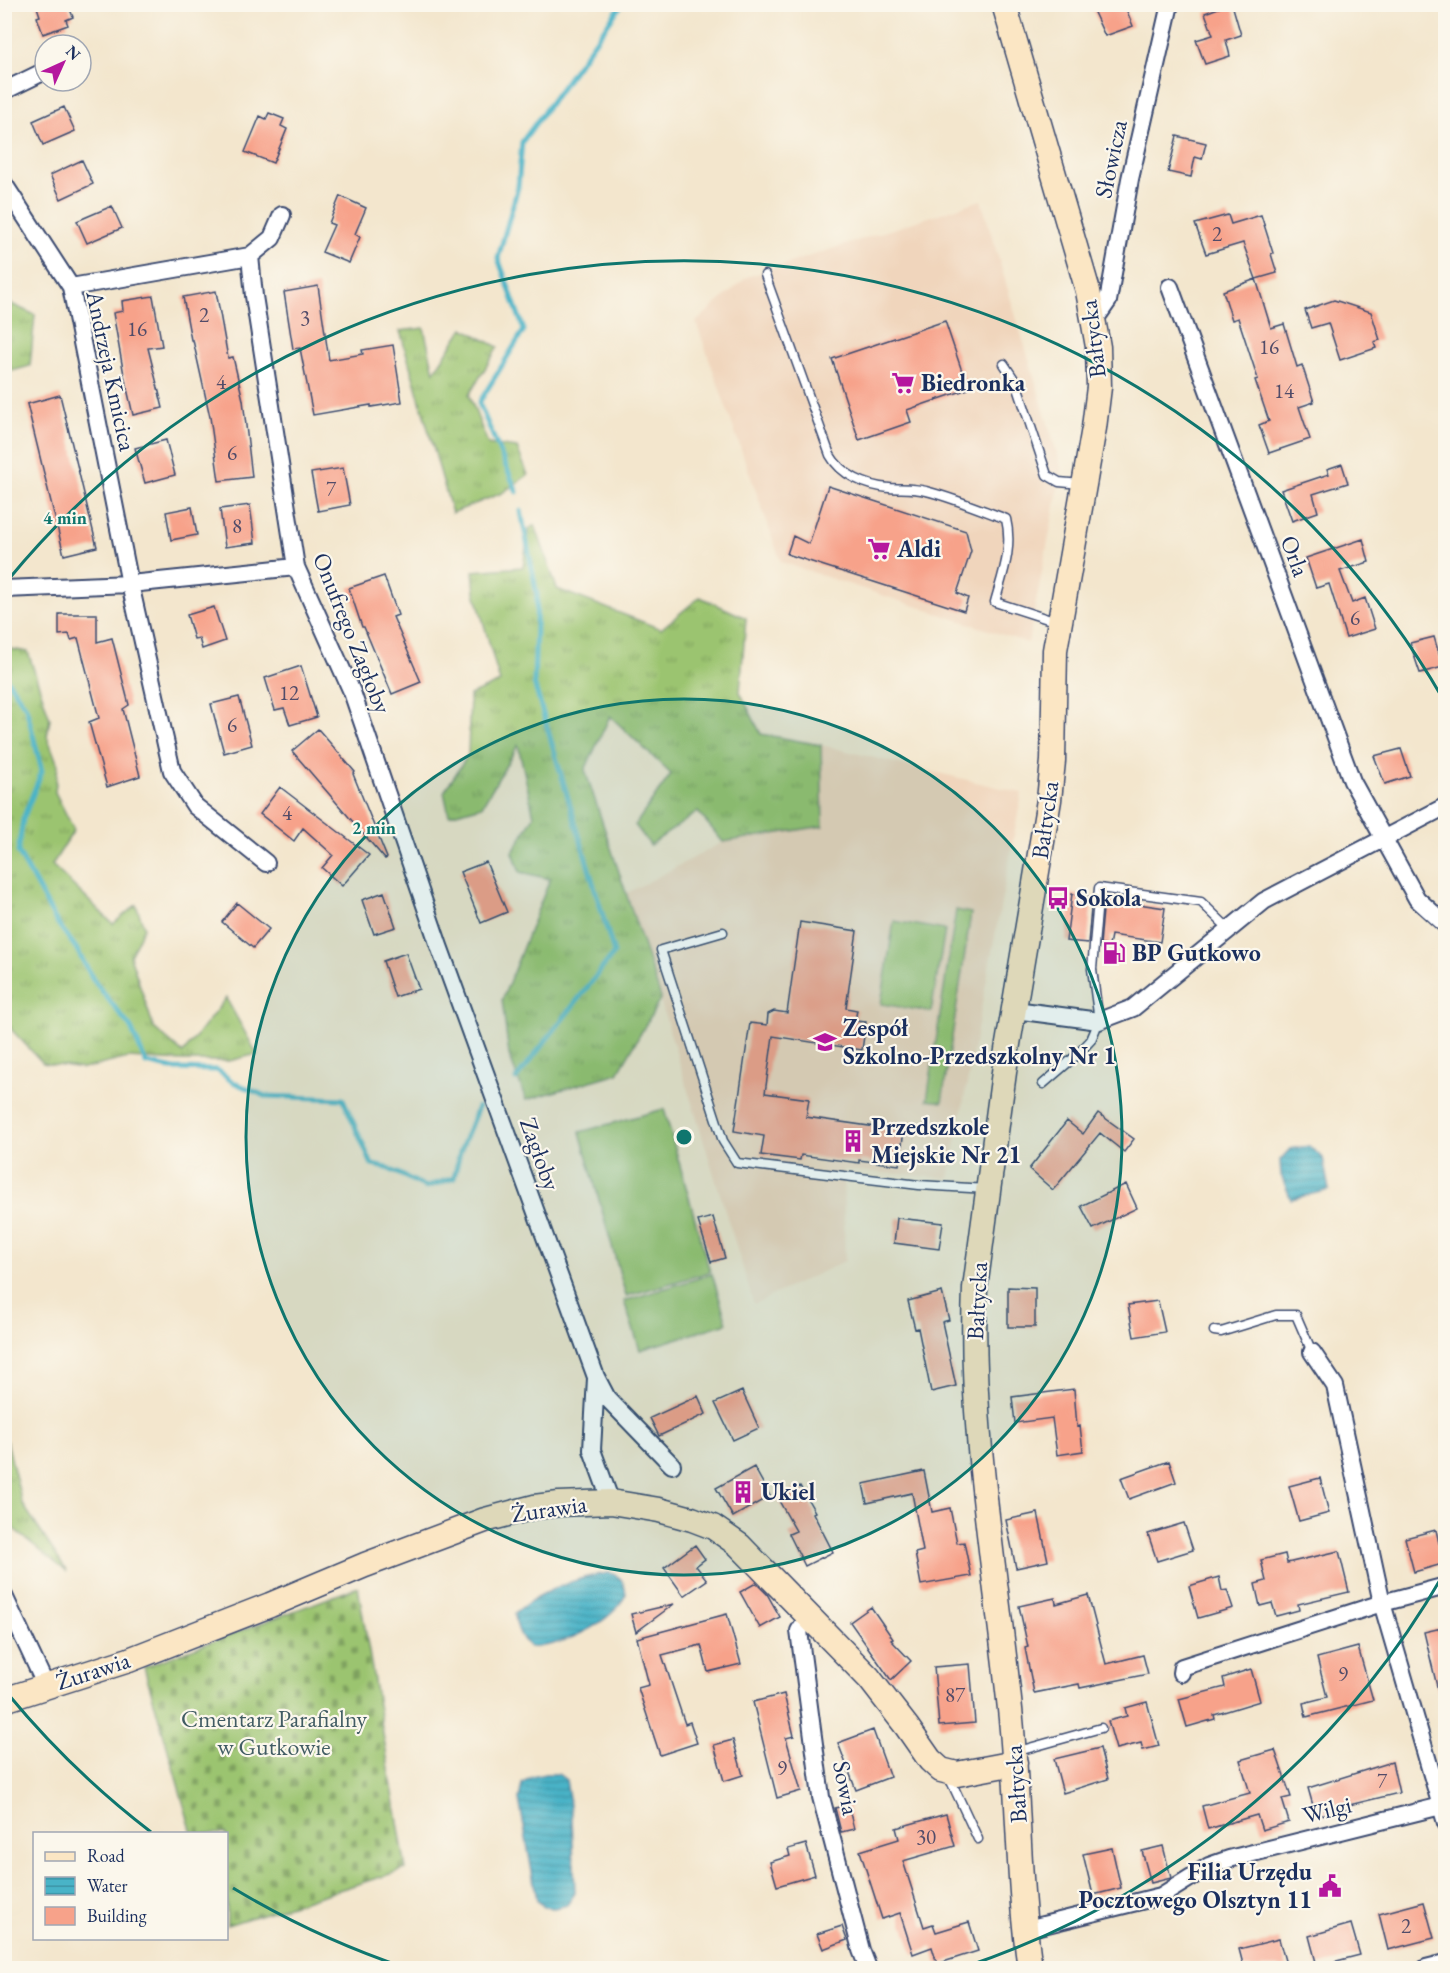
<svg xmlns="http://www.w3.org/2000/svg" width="1450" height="1973" font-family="'EB Garamond',serif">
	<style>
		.built { fill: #f0d5bc }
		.grass { fill: url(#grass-tufts); stroke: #5b7a67; stroke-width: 1.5 }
		.cemetery { fill: url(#cemetery-stones); stroke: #5b7a67; stroke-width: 1.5 }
		.pitch { fill: #9bc470; stroke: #5b7a67; stroke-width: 1.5 }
		.water { fill: url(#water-rules); stroke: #327192; stroke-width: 1.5 }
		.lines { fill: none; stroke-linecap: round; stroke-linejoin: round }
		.stream { stroke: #49b3c7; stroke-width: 5 }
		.building { fill: #f7a28a }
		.lane-casing { stroke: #3b4a6f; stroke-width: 11 }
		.street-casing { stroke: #3b4a6f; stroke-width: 20 }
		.secondary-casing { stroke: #3b4a6f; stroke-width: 27 }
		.lane { stroke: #fff; stroke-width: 8 }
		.street { stroke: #fff; stroke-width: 16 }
		.secondary { stroke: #fbe6c4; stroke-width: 24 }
		.ring { fill: none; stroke: #0f766e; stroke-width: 3 }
		.labels { text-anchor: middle; stroke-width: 4.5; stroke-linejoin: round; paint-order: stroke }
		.number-label { font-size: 21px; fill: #524c69 }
		.street-label { font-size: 24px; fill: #1b2f5e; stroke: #fbf7ec }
		.poi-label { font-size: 24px; font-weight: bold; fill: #1b2f5e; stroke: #fbf7ec; text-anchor: start }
		.park-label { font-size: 24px; fill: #415c63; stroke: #fbf7ec }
		.centre { fill: #0f766e; stroke: #fbf7ec; stroke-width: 3 }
		.ring-label { font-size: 18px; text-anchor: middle; font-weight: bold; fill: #0f766e; stroke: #fbf7ec; stroke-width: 4.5; stroke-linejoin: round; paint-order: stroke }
	</style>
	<defs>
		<pattern id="grass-tufts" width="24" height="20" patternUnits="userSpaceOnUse" patternTransform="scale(1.5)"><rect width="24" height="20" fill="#9bc470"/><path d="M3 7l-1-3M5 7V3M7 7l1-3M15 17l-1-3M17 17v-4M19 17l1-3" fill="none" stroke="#7ea05f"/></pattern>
		<pattern id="cemetery-stones" width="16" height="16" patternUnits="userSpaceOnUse" patternTransform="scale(1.5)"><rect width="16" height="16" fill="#9bc470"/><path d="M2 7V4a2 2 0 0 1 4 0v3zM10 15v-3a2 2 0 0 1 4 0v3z" fill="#7ea05f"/></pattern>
		<pattern id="water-rules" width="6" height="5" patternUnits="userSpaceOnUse" patternTransform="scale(1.5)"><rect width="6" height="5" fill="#49b3c7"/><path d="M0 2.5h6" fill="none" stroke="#3c92a5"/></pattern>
	</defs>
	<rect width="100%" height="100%" fill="#fbf7ec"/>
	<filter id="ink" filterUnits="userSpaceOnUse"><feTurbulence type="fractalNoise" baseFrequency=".0167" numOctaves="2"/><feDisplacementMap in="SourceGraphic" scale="12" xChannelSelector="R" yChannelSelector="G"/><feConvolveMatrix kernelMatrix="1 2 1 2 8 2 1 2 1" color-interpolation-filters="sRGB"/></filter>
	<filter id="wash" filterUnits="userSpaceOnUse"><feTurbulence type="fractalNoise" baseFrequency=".008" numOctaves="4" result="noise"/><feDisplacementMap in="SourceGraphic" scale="24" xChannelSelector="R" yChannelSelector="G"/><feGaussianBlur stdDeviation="1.35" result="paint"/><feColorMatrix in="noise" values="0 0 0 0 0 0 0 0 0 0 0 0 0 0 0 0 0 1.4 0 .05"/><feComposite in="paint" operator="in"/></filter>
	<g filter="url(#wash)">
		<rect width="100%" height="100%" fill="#f3e6cd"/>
		<path class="built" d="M981 200 1062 470 1028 643 781 562 696 322 747 277Z
			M821 745 1022 793 949 1178 843 1170 845 1261 754 1304 627 893 723 842 823 826Z"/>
		<path class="grass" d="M5 301 35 315 30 366 5 373Z
			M424 328 434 372 463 328 498 347 469 395 488 444 517 448 528 475 502 493 452 513 400 331Z
			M535 525 557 589 661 629 700 597 746 618 740 692 761 734 821 745 823 826 723 842 698 812 650 845 635 825 671 774 610 716 585 770 661 998 618 1073 526 1100 509 1055 502 1000 550 879 520 872 513 852 534 816 518 745 482 806 449 815 444 792 468 755 470 695 500 682 475 592 473 571 523 567 529 529Z
			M4 648 28 652 50 719 47 736 58 765 55 792 74 830 52 865 113 924 136 905 144 927 130 956 154 1028 183 1053 226 998 257 1054 229 1061H183L128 1058 83 1069 43 1063 5 1023Z
			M5 1442H7L22 1503 67 1572 5 1522Z"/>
		<path class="cemetery" d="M358 1587 406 1869 227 1925 226 1834 192 1833 144 1667Z"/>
		<path class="pitch" d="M956 910 971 913 942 1102 927 1100Z
			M894 921 945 930 931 1012 881 1004Z
			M664 1109 710 1272 626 1296 580 1132Z
			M712 1274 727 1323 640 1350 624 1301Z"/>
		<path class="water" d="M1309 1146 1323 1158 1329 1190 1291 1199 1281 1175 1280 1160 1290 1149Z
			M609 1573C621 1576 624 1581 626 1594 613 1623 561 1647 530 1647 520 1638 516 1628 515 1614 535 1593 580 1576 609 1573Z
			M545 1774H558L566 1780 572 1818 575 1893 567 1905 555 1908 544 1907 537 1900 519 1799 522 1784 532 1777Z"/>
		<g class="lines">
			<path class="stream" d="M517 492 479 403 524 330 498 258 518 187 522 142 622 4
				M4 675 26 707 42 771 23 819 18 852 56 921 76 948 94 981 131 1028 146 1063 174 1069 217 1070 233 1082 265 1096 343 1099 372 1165 387 1168 426 1187 454 1178 460 1152 478 1107
				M516 1079 614 953 534 683 537 595 521 511"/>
		</g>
		<g id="blocks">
			<path class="building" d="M36 4H68L73 17 66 20 68 25 43 34 37 17 40 16Z
				M1090 4H1124L1133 26 1105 36Z
				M1229 4H1232L1241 35 1226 40 1230 56 1205 64 1196 40 1213 35 1205 13Z
				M64 107 75 131 43 145 33 121Z
				M269 113 284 119 281 126 287 129 273 163 245 152 260 116 266 119Z
				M1177 136 1206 143 1202 159 1195 157 1191 177 1168 172Z
				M82 160 93 184 61 199 50 175Z
				M340 196 366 208 355 234 360 237 349 263 322 252 334 225 329 223Z
				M112 206 122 228 87 243 77 221Z
				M1228 215 1231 224 1261 215 1273 253 1271 254 1277 273 1256 279 1271 328 1284 324 1297 367 1302 365 1314 402 1299 407 1310 439 1269 453 1259 425 1269 421 1255 380 1258 379 1238 318 1232 320 1223 291 1256 279 1243 243 1206 254 1195 224Z
				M318 286 329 360 363 354 362 350 393 345 402 402 371 407V405L313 415 300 348 293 349 284 292Z
				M216 291 228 358 233 357 243 400 252 477 219 481 210 417 193 340H191L183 297Z
				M153 296 162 346 148 348 163 408 133 415 124 375 113 313 123 311 122 301Z
				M1334 300 1371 312 1380 340 1374 342 1376 348 1340 360 1328 323 1311 328 1305 310Z
				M945 321 968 389 907 410 911 422 859 440 832 359Z
				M60 395 97 547 64 555 27 404Z
				M166 440 175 475 145 483 135 448Z
				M1342 464 1348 483 1313 494 1318 512 1292 521 1281 490 1329 474 1327 469Z
				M343 468 350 505 318 511 311 473Z
				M828 486 966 531 971 551 957 593 968 598 964 611 787 554 793 536 809 544Z
				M250 505 255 543 225 547 220 509Z
				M192 507 197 535 171 540 166 512Z
				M1363 539 1369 562 1340 571 1352 603 1365 598 1375 629 1346 638 1329 584 1316 588 1306 558Z
				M384 576 398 615 393 617 421 682 392 694 364 627H362L349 588Z
				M214 607 225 641 202 649 199 638 194 639 187 615Z
				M59 614H97V642L112 638 129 705 123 709 140 776 107 787 89 722 99 718 78 638 71 640 69 634 59 635Z
				M1434 637 1443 667 1420 673 1410 643Z
				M301 666 317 717 290 725 284 708 275 710 265 678Z
				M239 697 252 745 224 753 211 704Z
				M318 729 355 772 353 774 387 858 385 859 292 751Z
				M1401 749 1410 776 1385 784 1374 756Z
				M280 787 369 855 342 886 322 868 333 855 303 828 294 841 260 814Z
				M486 862 507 912 481 923 460 872Z
				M384 892 396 927 374 934 362 900Z
				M1072 894 1092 897 1088 943 1066 941Z
				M1104 899 1165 908 1160 942 1111 935 1109 946 1100 945Z
				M237 903 269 929 253 948 222 922Z
				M800 922 857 931 846 1008 857 1010 855 1021 866 1022 862 1050 773 1036 765 1093 809 1099 806 1117 904 1131 899 1165 859 1160V1163L801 1155 800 1160 761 1155 764 1136 734 1131 750 1023 767 1025 768 1014 774 1011 787 1013Z
				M406 953 419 989 395 997 383 961Z
				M1098 1113 1134 1139 1124 1152 1100 1133 1053 1190 1029 1169 1067 1121 1083 1134Z
				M1126 1184 1137 1208 1093 1229 1081 1206Z
				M713 1217 725 1258 711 1262 698 1221Z
				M897 1218 943 1223 939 1249 894 1243Z
				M1008 1287 1035 1288V1327H1008Z
				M942 1292 949 1320 942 1322 956 1386 931 1392 918 1328 915 1329 908 1301Z
				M1158 1301 1165 1332 1134 1337 1128 1305Z
				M1074 1389 1077 1427 1080 1426 1083 1451 1057 1455 1052 1418 1015 1423 1012 1397Z
				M742 1391 759 1428 733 1440 715 1403Z
				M698 1396 706 1414 659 1436 650 1418Z
				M1169 1461 1176 1482 1129 1499 1121 1478Z
				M754 1467 770 1496 733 1517 716 1488Z
				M924 1471 932 1512 950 1508 957 1543 964 1542 971 1576 921 1585 915 1553 923 1551 912 1493 867 1503 863 1484Z
				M1320 1478 1329 1513 1299 1521 1289 1486Z
				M800 1486 815 1512 813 1513 833 1552 805 1566 789 1534 796 1531 778 1499Z
				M1038 1513 1048 1561 1016 1568 1006 1520Z
				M1184 1523 1193 1550 1157 1561 1148 1534Z
				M1436 1530 1439 1543 1446 1541V1563L1414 1572 1405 1538Z
				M695 1545 705 1559 696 1566 707 1580 684 1596 664 1568Z
				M1339 1551 1349 1592 1298 1604 1299 1610 1276 1616 1272 1603 1260 1606 1255 1584 1266 1581 1261 1560 1285 1554 1287 1563Z
				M1219 1577 1222 1591 1227 1590 1233 1608 1198 1618 1189 1586Z
				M756 1583 767 1594 780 1617 760 1628 740 1592Z
				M1088 1595 1106 1664 1143 1655 1148 1674 1080 1688 1079 1684 1034 1693 1025 1648 1028 1647 1019 1606 1055 1598 1056 1604Z
				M674 1604 636 1632 631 1614Z
				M871 1607 893 1639 891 1640 911 1661 891 1680 850 1622Z
				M727 1614 741 1664 708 1672 701 1645 662 1655 685 1724 690 1722 697 1743 660 1755 638 1688 649 1685 637 1638Z
				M1446 1627V1698L1440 1699 1424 1632Z
				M1358 1647 1373 1700 1306 1717 1303 1703 1327 1697 1317 1658Z
				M970 1664 975 1723 939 1726 934 1667Z
				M1251 1669 1260 1701 1214 1715 1215 1719 1187 1727 1179 1699 1225 1687 1223 1678Z
				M784 1694 794 1736 786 1738 801 1791 777 1798 753 1702Z
				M1147 1702 1159 1746 1143 1750 1141 1743 1116 1749 1108 1721 1127 1716 1125 1708Z
				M873 1730 890 1777 856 1790 838 1743Z
				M733 1740 743 1775 724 1781 714 1745Z
				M1100 1748 1108 1779 1063 1793 1054 1759Z
				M1275 1750 1291 1797 1282 1799 1289 1822 1262 1830 1257 1815 1208 1829 1202 1806 1250 1793 1240 1760Z
				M1392 1762 1399 1793 1349 1805 1350 1808 1316 1816 1308 1788Z
				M848 1805 854 1829 841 1832 835 1808Z
				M946 1814 955 1846 903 1861 924 1927 933 1924 936 1932 969 1922 978 1951 937 1964 932 1947 913 1954 900 1913 882 1919 860 1851 899 1839 896 1828Z
				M806 1844 815 1875 777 1886 770 1862 790 1856 788 1849Z
				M1163 1846 1171 1878 1151 1883 1142 1851Z
				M1112 1848 1121 1888 1093 1895 1083 1854Z
				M1424 1902 1434 1938 1388 1950 1379 1914Z
				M1351 1924 1360 1955 1317 1966 1309 1936Z
				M842 1926 847 1940 823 1949 817 1934Z
				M1279 1939 1287 1968H1244L1239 1949Z"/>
		</g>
	</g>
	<g filter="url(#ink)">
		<use href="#blocks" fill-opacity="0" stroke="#3b4a6f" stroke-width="1.5"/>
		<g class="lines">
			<g class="lane-casing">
				<path id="lane" d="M765 275 830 455C841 475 866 486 889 488 902 489 913 488 926 491 953 498 980 509 1006 519 1013 548 1003 573 995 602L1057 622
					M1004 364 1016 382 1047 475 1059 482 1081 484
					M723 932 661 950 723 1141 737 1163 919 1185 987 1189
					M1043 1084 1078 1054 1091 1040 1099 1021 1092 969 1099 888 1201 902 1229 929
					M1214 1331 1221 1332 1276 1315H1296L1312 1352
					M1015 1752 1101 1728
					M949 1777 978 1839"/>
			</g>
			<g class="street-casing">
				<path id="street" d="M4 91 45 71
					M4 184 71 287 130 584 172 771 195 806 266 863
					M250 256 272 238 282 215
					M71 287 250 256 254 296 296 567 352 692 439 946 596 1377 607 1398 672 1465
					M1170 287 1352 781 1417 899 1446 925
					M1094 321 1108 301 1130 179 1170 4
					M4 589 130 584 296 567
					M1015 1010 1099 1021 1133 1008 1264 901 1446 806
					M596 1378 592 1450 611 1502
					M4 1596 46 1686
					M809 1615 799 1631 821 1797 861 1950 868 1968
					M1181 1673 1182 1667 1382 1603 1446 1586
					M1441 1806 1446 1823
					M1027 1929 1161 1896 1209 1866 1229 1859 1441 1806 1382 1603 1335 1386 1312 1352
					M1426 1968 1446 1963"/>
			</g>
			<g class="secondary-casing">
				<path id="secondary" d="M1004 4 1088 291 1098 347 1099 387 1094 428 1055 650 1053 761 1049 800 1007 1050 975 1288C969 1432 997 1576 1011 1719 1019 1801 1018 1887 1030 1968
					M4 1700 129 1660 270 1605 365 1565 485 1520 534 1507 559 1504 611 1502 659 1510 692 1519 713 1527 739 1545 869 1678 907 1727 930 1760 941 1770 957 1774 1015 1763"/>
			</g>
			<use href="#lane" class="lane"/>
			<use href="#street" class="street"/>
			<use href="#secondary" class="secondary"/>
		</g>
	</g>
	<circle cx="684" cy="1137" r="438" fill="#0f766e" fill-opacity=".12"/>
	<g class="ring">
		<circle cx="684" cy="1137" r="438"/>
		<path d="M1443 1575A876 876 0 0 1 962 1968M406 1968A876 876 0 0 1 233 1888M151 1832A876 876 0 0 1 8 1694M8 580A876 876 0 0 1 1443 699"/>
	</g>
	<defs>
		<g id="supermarket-bare" transform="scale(1.8)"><path d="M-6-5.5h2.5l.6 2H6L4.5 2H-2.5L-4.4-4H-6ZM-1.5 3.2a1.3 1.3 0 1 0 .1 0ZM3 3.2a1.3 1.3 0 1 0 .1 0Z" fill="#b5179e" stroke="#fbf7ec" stroke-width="2.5" paint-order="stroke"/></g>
		<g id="bus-bare" transform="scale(1.8)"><path d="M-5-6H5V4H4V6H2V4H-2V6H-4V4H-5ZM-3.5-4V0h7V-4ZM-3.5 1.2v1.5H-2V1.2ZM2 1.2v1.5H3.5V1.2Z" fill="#b5179e" stroke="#fbf7ec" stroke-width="2.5" paint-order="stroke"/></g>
		<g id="fuel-bare" transform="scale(1.8)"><path d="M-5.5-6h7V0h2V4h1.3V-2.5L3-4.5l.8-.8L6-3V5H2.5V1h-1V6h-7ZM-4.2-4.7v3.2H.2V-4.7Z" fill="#b5179e" stroke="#fbf7ec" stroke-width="2.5" paint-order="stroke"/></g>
		<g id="school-bare" transform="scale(1.8)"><path d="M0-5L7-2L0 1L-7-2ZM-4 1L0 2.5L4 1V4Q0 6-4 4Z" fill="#b5179e" stroke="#fbf7ec" stroke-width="2.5" paint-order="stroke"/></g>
		<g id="building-bare" transform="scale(1.8)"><path d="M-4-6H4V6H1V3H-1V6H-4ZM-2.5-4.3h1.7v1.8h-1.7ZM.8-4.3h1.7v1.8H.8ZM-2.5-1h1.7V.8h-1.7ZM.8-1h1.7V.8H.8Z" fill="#b5179e" stroke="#fbf7ec" stroke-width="2.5" paint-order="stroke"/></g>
		<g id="civic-bare" transform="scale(1.8)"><path d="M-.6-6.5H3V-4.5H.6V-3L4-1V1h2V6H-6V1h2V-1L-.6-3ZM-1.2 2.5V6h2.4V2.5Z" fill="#b5179e" stroke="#fbf7ec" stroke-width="2.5" paint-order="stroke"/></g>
	</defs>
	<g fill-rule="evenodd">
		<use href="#supermarket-bare" x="903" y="383"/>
		<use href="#supermarket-bare" x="879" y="549"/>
		<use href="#bus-bare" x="1058" y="898"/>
		<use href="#fuel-bare" x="1114" y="953"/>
		<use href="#school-bare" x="825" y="1042"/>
		<use href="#building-bare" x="853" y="1141"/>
		<use href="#building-bare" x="743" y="1492"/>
		<use href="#civic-bare" x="1330" y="1886"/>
	</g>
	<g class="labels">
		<g class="number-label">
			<text x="1217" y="241">2</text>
			<text x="204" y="322">2</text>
			<text x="305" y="325">3</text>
			<text x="137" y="336">16</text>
			<text x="1269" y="354">16</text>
			<text x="221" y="389">4</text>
			<text x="1284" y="398">14</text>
			<text x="232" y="460">6</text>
			<text x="331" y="496">7</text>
			<text x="237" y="533">8</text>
			<text x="1355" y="625">6</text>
			<text x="289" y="700">12</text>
			<text x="232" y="732">6</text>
			<text x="287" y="820">4</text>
			<text x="1343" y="1681">9</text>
			<text x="955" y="1702">87</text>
			<text x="782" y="1775">9</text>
			<text x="1382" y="1788">7</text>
			<text x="926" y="1844">30</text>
			<text x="1406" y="1933">2</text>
		</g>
		<g class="street-label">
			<text transform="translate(1111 159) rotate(-78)" y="8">Słowicza</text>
			<text transform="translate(1093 339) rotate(-97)" y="8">Bałtycka</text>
			<text transform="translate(111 371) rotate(78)" y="8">Andrzeja Kmicica</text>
			<text transform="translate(1295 556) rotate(70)" y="8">Orla</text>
			<text transform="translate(352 633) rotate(68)" y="8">Onufrego Zagłoby</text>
			<text transform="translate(1045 820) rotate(-82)" y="8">Bałtycka</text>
			<text transform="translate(540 1154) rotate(70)" y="8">Zagłoby</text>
			<text transform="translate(977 1301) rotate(-87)" y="8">Bałtycka</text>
			<text transform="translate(549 1509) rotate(-8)" y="8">Żurawia</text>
			<text transform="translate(93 1671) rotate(-18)" y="8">Żurawia</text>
			<text transform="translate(1016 1784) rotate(-94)" y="8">Bałtycka</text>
			<text transform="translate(846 1788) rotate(79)" y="8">Sowia</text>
			<text transform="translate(1327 1810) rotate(-14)" y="8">Wilgi</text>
		</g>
		<g class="poi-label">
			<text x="921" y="391">Biedronka</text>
			<text x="897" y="557">Aldi</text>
			<text x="1076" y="906">Sokola</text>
			<text x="1132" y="961">BP Gutkowo</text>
			<text x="843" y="1036">Zespół<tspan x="843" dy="28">Szkolno-Przedszkolny Nr 1</tspan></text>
			<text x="871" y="1135">Przedszkole<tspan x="871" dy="28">Miejskie Nr 21</tspan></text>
			<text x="761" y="1500">Ukiel</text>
			<text x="1312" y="1880" text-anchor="end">Filia Urzędu<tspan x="1312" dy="28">Pocztowego Olsztyn 11</tspan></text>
		</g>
		<g class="park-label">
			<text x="274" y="1727">Cmentarz Parafialny<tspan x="274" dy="28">w Gutkowie</tspan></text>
		</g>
	</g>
	<circle cx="684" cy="1137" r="9" class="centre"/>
	<g class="ring-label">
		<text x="65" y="524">4 min</text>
		<text x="374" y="834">2 min</text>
	</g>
	<rect width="1450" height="1973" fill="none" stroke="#fbf7ec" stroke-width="24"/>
	<rect x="33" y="1832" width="195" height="108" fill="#fbf7ec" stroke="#a1a7b3" stroke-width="1.5"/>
	<rect x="45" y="1852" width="30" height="9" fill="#fbe6c4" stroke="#a1a7b3" stroke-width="1.5"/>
	<text x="87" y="1862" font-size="18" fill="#1b2f5e">Road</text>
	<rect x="45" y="1877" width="30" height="18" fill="url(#water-rules)" stroke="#a1a7b3" stroke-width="1.5"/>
	<text x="87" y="1892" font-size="18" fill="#1b2f5e">Water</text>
	<rect x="45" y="1907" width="30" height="18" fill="#f7a28a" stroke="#a1a7b3" stroke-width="1.5"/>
	<text x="87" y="1922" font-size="18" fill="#1b2f5e">Building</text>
	<g transform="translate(63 63) rotate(45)"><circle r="28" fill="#fbf7ec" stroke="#a1a7b3" stroke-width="1.5"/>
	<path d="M0-4.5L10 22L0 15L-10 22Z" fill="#b5179e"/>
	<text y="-9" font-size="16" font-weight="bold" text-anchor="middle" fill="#1b2f5e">N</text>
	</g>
</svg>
